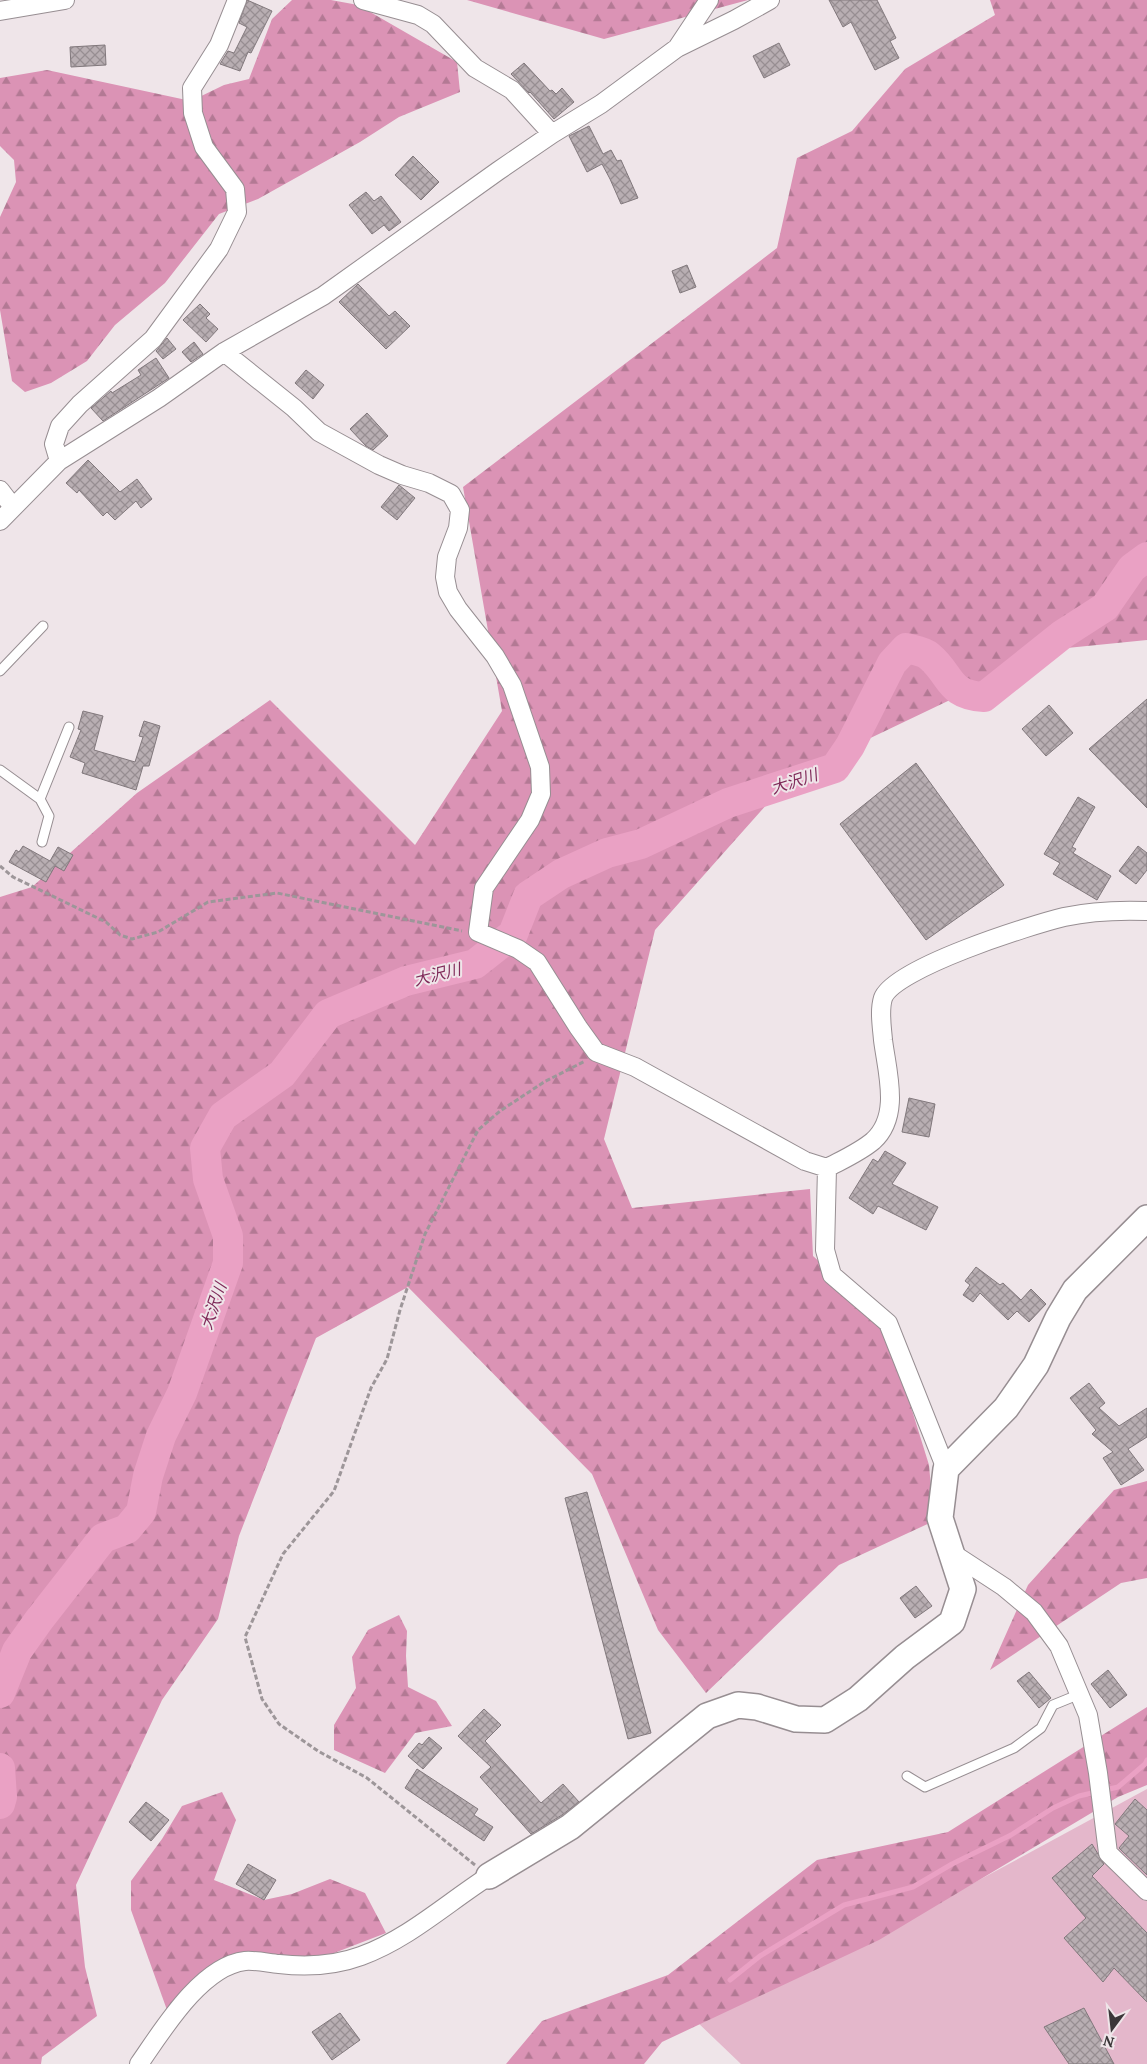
<svg xmlns="http://www.w3.org/2000/svg" width="1147" height="2064" font-family="Lora,'Noto Sans JP',serif">
	<style>
		.grass { fill: #e4b7cb }
		.forest { fill: url(#forest-firs) }
		.lines { fill: none; stroke-linecap: round; stroke-linejoin: round }
		.stream { stroke: #eaa1c4; stroke-width: 5 }
		.river { stroke: #eaa1c4; stroke-width: 30 }
		.building { fill: url(#building-cross-hatch); stroke: #81787c }
		.lane-casing { stroke: #978e92; stroke-width: 11 }
		.street-casing { stroke: #978e92; stroke-width: 20 }
		.secondary-casing { stroke: #978e92; stroke-width: 28 }
		.path { stroke: #9d9699; stroke-width: 3; stroke-dasharray: 5 2.5; stroke-linecap: butt }
		.lane { stroke: #fff; stroke-width: 9 }
		.street { stroke: #fff; stroke-width: 18 }
		.secondary { stroke: #fff; stroke-width: 25 }
		.labels { text-anchor: middle; stroke-width: 4; stroke-linejoin: round; paint-order: stroke }
		.water-label { font-size: 16px; font-style: italic; fill: #802b5a; stroke: #efe5e9 }
	</style>
	<defs>
		<pattern id="forest-firs" width="22" height="20" patternUnits="userSpaceOnUse" patternTransform="scale(1.25)"><rect width="22" height="20" fill="#db93b5"/><path d="M5 1l3.5 6h-7zM16 11l3.5 6h-7z" fill="#b37994"/></pattern>
		<pattern id="building-cross-hatch" width="8" height="8" patternUnits="userSpaceOnUse" patternTransform="scale(1.25)"><rect width="8" height="8" fill="#b8aeb2"/><path d="M0 0l8 8M0 8l8-8" fill="none" stroke="#978e92"/></pattern>
	</defs>
	<rect width="100%" height="100%" fill="#efe5e9"/>
	<path class="grass" d="M1147 1789V2064H741L695 2020 968 1886Z"/>
	<path class="forest" d="M292 0H331L358 5 457 62 460 92 399 117 360 142 258 199 219 214 165 283 115 325 87 361 51 383 25 392 12 381 0 310V217L16 182 14 160 0 146V78L47 70 191 101 224 85 249 79 272 19Z
		M467 0H748L604 39Z
		M990 0H1147V640L1057 649 793 775 655 930 604 1139 632 1208 810 1189 813 1256 884 1320 929 1465 934 1521 839 1565 706 1693 658 1630 592 1474 408 1287 316 1338 239 1536 218 1619 162 1700 76 1885 85 1967 97 2016 42 2057 41 2064H0V897L32 887 137 793 270 700 415 845 502 711 463 487 777 248 797 158 852 131 905 69 995 15Z
		M1147 1481V1578L1121 1583 990 1670 1028 1585 1114 1490Z
		M399 1615 407 1631 406 1656 408 1687 436 1701 452 1726 415 1733 385 1773 334 1750V1725L356 1688 352 1657 368 1630Z
		M1147 1707V1785L1118 1797 879 1940 662 2042 644 2064H506L542 2021 668 1975 817 1860 948 1832Z
		M222 1792 236 1820 214 1880 264 1900 292 1894 330 1879 365 1893 386 1933 329 1955 244 1961 167 2010 131 1910V1881L162 1839 182 1806Z"/>
	<g class="lines">
		<path class="stream" d="M730 1980 760 1956 844 1905 913 1887 952 1864 1011 1835 1053 1808 1079 1796 1118 1787 1145 1764 1147 1760"/>
		<path class="river" d="M0 1693 17 1651 39 1620 103 1538 127 1529 141 1512 148 1476 161 1436 182 1393 228 1263V1236L208 1179 205 1148 223 1116 282 1074 328 1014 406 981 475 964 513 934 528 896 561 874 607 853 641 844 728 803 835 768 850 746 892 663 906 648C913 650 923 651 929 656 952 675 947 695 984 697L1063 634 1105 607 1132 568 1147 557
			M0 1768 2 1797 0 1804"/>
	</g>
	<path class="building" d="M247 0 272 11 251 53 248 52 240 71 220 64 228 51 234 53 247 27 239 23Z
		M829 0H877L896 38 890 41 899 58 875 70 851 22 843 27Z
		M779 43 790 65 764 78 753 56Z
		M105 45 106 65 71 67 70 47Z
		M524 63 550 91 552 90 556 94 562 88 574 102 554 119 530 92 529 93 511 74Z
		M589 126 603 154 611 150 617 161 621 160 638 198 621 204 610 179 602 164 587 172 569 136Z
		M413 156 439 182 421 200 395 175Z
		M366 192 374 201 381 196 401 222 389 231 384 225 372 234 349 205Z
		M687 265 696 287 680 293 672 271Z
		M358 284 389 316 395 311 410 326 386 349 339 302Z
		M200 304 210 314 206 318 218 329 206 342 183 320Z
		M167 338 176 349 163 359 156 351Z
		M194 342 203 354 191 362 182 352Z
		M156 358 169 378 103 421 91 408 111 391 112 393 141 375 138 370Z
		M306 370 324 385 313 399 295 383Z
		M367 413 388 436 373 450 366 446 350 429Z
		M88 460 120 492 137 479 152 499 141 508 136 501 115 520 107 512 103 516 79 490 77 493 66 483Z
		M399 485 415 498 397 520 381 507Z
		M1147 699V808L1089 749Z
		M1049 705 1073 733 1046 756 1022 729Z
		M83 711 103 716 94 750 135 762 143 737 139 736 144 721 160 726 149 766H143L136 790 82 773 85 763 70 757 81 730 78 729Z
		M916 763 1004 885 926 940 840 824Z
		M1078 797 1095 807 1072 847 1076 849 1073 853 1111 876 1097 900 1053 874 1060 863 1044 854Z
		M23 846 50 861 58 847 73 855 64 871 55 866 46 882 9 862 16 850 19 852Z
		M1138 846 1147 853V870L1136 884 1119 871Z
		M909 1098 935 1104 929 1137 902 1132Z
		M885 1151 906 1163 892 1184 938 1207 926 1230 878 1206 873 1214 849 1198 873 1159 878 1162Z
		M976 1267 1000 1285 1003 1283 1021 1300 1031 1289 1046 1304 1029 1322 1017 1311 1008 1320 980 1293 973 1302 963 1295 970 1285 965 1281Z
		M1089 1383 1105 1403 1099 1408 1119 1426 1147 1408V1437L1128 1449 1144 1470 1121 1485 1103 1458 1113 1452 1092 1434 1096 1430 1070 1398Z
		M587 1492 651 1733 628 1739 565 1498Z
		M916 1586 932 1606 915 1618 900 1598Z
		M1108 1670 1127 1695 1110 1708 1091 1684Z
		M1029 1672 1051 1698 1039 1708 1017 1681Z
		M484 1709 501 1725 485 1741 541 1803 563 1784 579 1802 562 1815 531 1834 480 1777 491 1767 458 1736Z
		M429 1737 442 1748 423 1769 408 1756 419 1743 422 1745Z
		M417 1769 478 1809 474 1815 493 1827 484 1841 405 1788Z
		M1135 1799 1147 1810V1875L1119 1848 1129 1836 1115 1824Z
		M146 1802 169 1820 151 1841 129 1822Z
		M1092 1844 1104 1864 1092 1876 1147 1933V2002L1114 1968 1103 1982 1064 1938 1086 1918 1052 1878Z
		M248 1864 276 1880 264 1900 236 1884Z
		M1084 2008 1114 2064H1069L1044 2027Z
		M340 2013 360 2040 332 2060 312 2032Z"/>
	<g class="lines">
		<g class="lane-casing">
			<path id="lane" d="M0 671 43 626
				M0 770 40 799 49 816 42 842
				M40 799 69 727
				M907 1776 925 1787 1014 1748 1041 1728 1053 1705 1080 1694"/>
		</g>
		<g class="street-casing">
			<path id="street" d="M363 0 418 15 433 24 475 68 512 90 552 134
				M0 11 65 0
				M677 48 709 0
				M224 352 294 408 319 432 379 465 402 475 429 483 451 494 460 510 458 528 447 557 445 577 448 592 458 609 495 656 512 685 540 767 541 794 530 820 484 888 478 932 518 949 537 962 578 1027 596 1052 635 1067 805 1161 827 1168C842 1160 860 1152 873 1141 901 1116 887 1072 883 1040 882 1027 879 1011 883 998 894 968 1031 925 1064 917 1091 911 1120 910 1147 911
				M59 461 54 444 60 426 80 404 153 339 219 249 237 212 235 189 204 147 193 113 192 88 219 45 237 0
				M0 490 13 507
				M0 521 59 461 159 398 224 352 323 296 498 171 552 134 601 104 677 48 734 20 770 0
				M827 1168 825 1250 832 1275 888 1323 946 1469
				M952 1553 1004 1587 1034 1612 1059 1646 1088 1715 1098 1773 1108 1853 1147 1891
				M139 2064C162 2031 201 1966 245 1961 255 1960 268 1963 279 1964 306 1967 334 1966 361 1956 408 1939 447 1903 489 1876"/>
		</g>
		<g class="secondary-casing">
			<path id="secondary" d="M489 1876 570 1827 707 1716 738 1705 757 1707 796 1719 825 1720 858 1699 905 1657 952 1622 963 1589 940 1518 946 1469 1006 1408 1036 1365 1058 1318 1075 1290 1147 1218"/>
		</g>
		<path class="path" d="M0 866 13 877 106 922 120 935 132 939 158 932 208 902 277 893 462 931
			M475 1865 367 1778 318 1751 279 1724 262 1699 245 1637 283 1554 334 1491 371 1388 387 1359 400 1310 425 1234 478 1130 500 1111 544 1082 585 1061"/>
		<use href="#lane" class="lane"/>
		<use href="#street" class="street"/>
		<use href="#secondary" class="secondary"/>
	</g>
	<g class="labels">
		<g class="water-label">
			<text transform="translate(794 781) rotate(-18)" y="6">大沢川</text>
			<text transform="translate(437 974) rotate(-14)" y="6">大沢川</text>
			<text transform="translate(213 1306) rotate(-71)" y="6">大沢川</text>
		</g>
	</g>
	<g transform="translate(1112 2029) rotate(195)" stroke="#efe5e9" stroke-width="4" paint-order="stroke">
	<path d="M0-4L9 19L0 12L-9 19Z" fill="#3b3739"/>
	<text y="-8" font-size="14" font-weight="bold" text-anchor="middle" fill="#3b3739">N</text>
	</g>
</svg>
